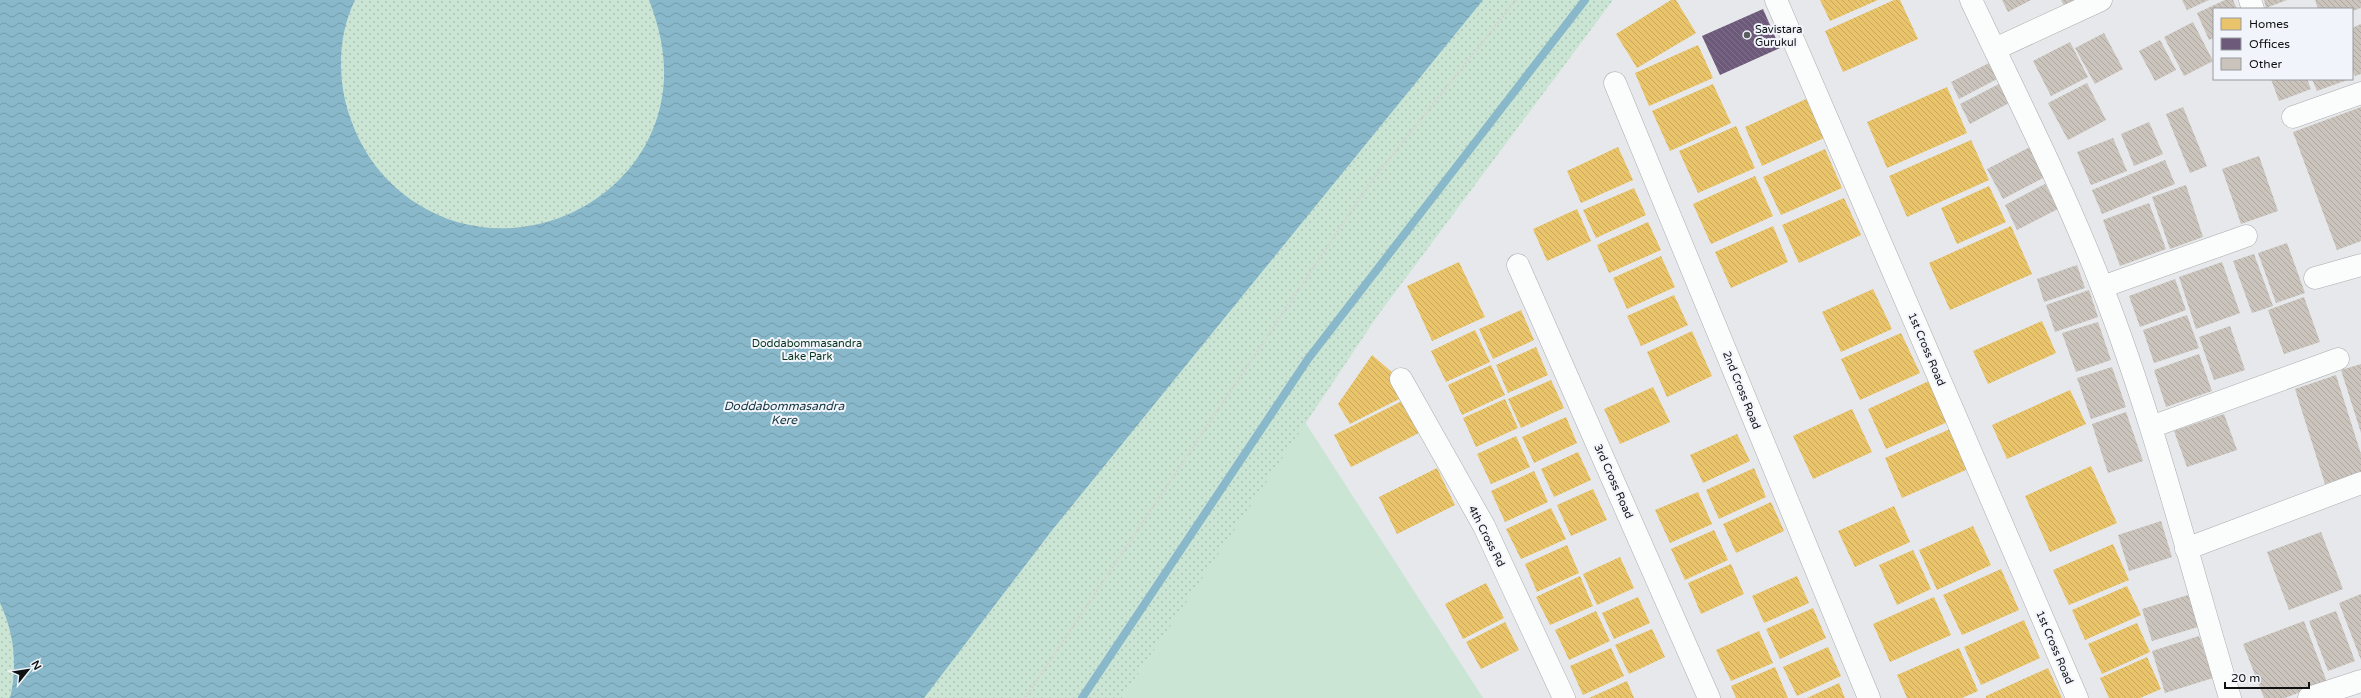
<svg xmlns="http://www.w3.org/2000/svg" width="2361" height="698" font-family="'Varela Round',sans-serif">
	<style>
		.grass { fill: #cbe5d5 }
		.park { fill: url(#park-dots) }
		.water { fill: url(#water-waves) }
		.homes { fill: url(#homes-back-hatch) }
		.offices { fill: url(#offices-back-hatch) }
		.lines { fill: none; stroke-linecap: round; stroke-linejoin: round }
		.stream { stroke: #88b8c9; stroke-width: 8 }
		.building { fill: url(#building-back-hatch) }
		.minor-casing { stroke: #aaacad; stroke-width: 23 }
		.path { stroke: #d3d4d4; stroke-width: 2.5; stroke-dasharray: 2 2; stroke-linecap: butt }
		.minor { stroke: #fbfcfc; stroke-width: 22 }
		.poi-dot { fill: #5b5c5f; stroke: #f1f5fb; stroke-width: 1.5 }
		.labels { text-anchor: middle; stroke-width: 4; stroke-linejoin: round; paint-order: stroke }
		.poi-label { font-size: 11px; fill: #101113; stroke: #f1f5fb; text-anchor: start }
		.park-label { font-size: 11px; fill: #08341c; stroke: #f1f5fb }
		.street-label { font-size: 11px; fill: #101113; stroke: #f1f5fb }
		.water-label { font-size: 12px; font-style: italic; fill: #13333e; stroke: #f1f5fb }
	</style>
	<defs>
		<pattern id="park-dots" width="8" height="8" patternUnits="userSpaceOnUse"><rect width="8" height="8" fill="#cbe5d5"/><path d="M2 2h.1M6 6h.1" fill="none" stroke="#adc3b6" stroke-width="1.8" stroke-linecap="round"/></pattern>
		<pattern id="water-waves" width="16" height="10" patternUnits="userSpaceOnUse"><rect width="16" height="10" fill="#88b8c9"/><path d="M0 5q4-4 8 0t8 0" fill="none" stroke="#749dac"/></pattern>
		<pattern id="homes-back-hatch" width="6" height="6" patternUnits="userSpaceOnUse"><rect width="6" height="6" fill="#e9c46a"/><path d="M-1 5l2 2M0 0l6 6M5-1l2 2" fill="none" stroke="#c7a75b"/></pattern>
		<pattern id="offices-back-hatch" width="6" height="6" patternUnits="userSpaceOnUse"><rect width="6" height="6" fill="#6d597a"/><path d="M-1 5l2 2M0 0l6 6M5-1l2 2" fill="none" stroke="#80718a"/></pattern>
		<pattern id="building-back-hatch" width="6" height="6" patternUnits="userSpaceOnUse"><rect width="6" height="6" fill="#cac4bc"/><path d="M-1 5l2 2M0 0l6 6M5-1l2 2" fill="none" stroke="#aca7a1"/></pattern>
	</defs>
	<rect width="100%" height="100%" fill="#e6e8eb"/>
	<path class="grass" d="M1305 422 1483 698H1122Z"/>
	<path class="park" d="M0 0H1613L1378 315 1122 698H0Z"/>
	<path class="water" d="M0 0H355C337 36 337 83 351 120 363 154 385 183 416 203 516 268 658 201 664 79 665 51 659 26 649 0H1483L1053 529 924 698H10C18 666 14 632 0 603Z"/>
	<path class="homes" d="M1671 0H1676L1696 33 1637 68 1616 34Z
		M1820 0H1878L1830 21Z
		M1894 0H1900L1918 39 1843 72 1825 31Z
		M1698 45 1713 78 1649 106 1635 73Z
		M1713 84 1731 123 1670 151 1652 111Z
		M1947 87 1967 133 1887 168 1867 122Z
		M1806 99 1824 138 1762 166 1745 127Z
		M1736 126 1755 168 1698 193 1679 151Z
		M1971 140 1989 180 1907 217 1889 176Z
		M1618 147 1633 180 1581 203 1567 171Z
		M1825 149 1842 188 1781 215 1763 177Z
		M1755 176 1773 216 1711 244 1693 204Z
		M1989 186 2006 222 1957 244 1941 208Z
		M1634 188 1646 215 1596 238 1583 210Z
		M1844 198 1861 235 1799 263 1782 225Z
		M1577 209 1591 241 1547 261 1533 229Z
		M1648 222 1661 250 1609 273 1597 245Z
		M1773 226 1788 262 1731 288 1715 252Z
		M2011 226 2032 274 1950 310 1929 263Z
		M1661 256 1675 287 1627 309 1613 278Z
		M1459 262 1485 317 1432 341 1407 286Z
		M1873 289 1892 329 1841 352 1822 312Z
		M1674 295 1688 325 1641 346 1627 316Z
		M1521 310 1534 340 1493 359 1479 329Z
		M2042 321 2056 353 1988 384 1973 351Z
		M1475 330 1490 362 1446 382 1431 351Z
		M1692 331 1712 376 1667 397 1647 352Z
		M1901 333 1920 373 1860 400 1841 359Z
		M1536 347 1548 375 1508 393 1496 365Z
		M1372 355 1393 373 1403 397 1350 424 1338 404Z
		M1491 365 1505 395 1462 415 1448 385Z
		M1551 380 1564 408 1521 428 1508 399Z
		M1931 380 1950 421 1886 449 1868 409Z
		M1653 387 1670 422 1620 444 1604 409Z
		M2070 390 2086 424 2007 459 1992 425Z
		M1505 399 1518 428 1476 447 1463 418Z
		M1404 400 1421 432 1351 467 1334 435Z
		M1852 409 1872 452 1813 479 1793 436Z
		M1566 417 1577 443 1534 463 1522 437Z
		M1950 429 1968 469 1902 498 1885 458Z
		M1737 434 1750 461 1703 483 1690 455Z
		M1516 436 1530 467 1491 484 1477 454Z
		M1578 452 1591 480 1554 497 1541 469Z
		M2091 466 2117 523 2050 552 2025 496Z
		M1437 468 1455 505 1397 534 1379 497Z
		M1754 468 1766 497 1719 519 1706 490Z
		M1534 471 1548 502 1505 522 1491 491Z
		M1593 489 1607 520 1571 536 1557 505Z
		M1698 492 1712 524 1670 543 1655 510Z
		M1771 502 1784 531 1736 553 1723 524Z
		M1894 506 1910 542 1855 567 1838 531Z
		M1551 508 1566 539 1521 559 1506 529Z
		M1973 526 1991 565 1937 590 1919 550Z
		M1714 530 1728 560 1685 580 1671 549Z
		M2113 544 2129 580 2069 605 2053 570Z
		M1567 545 1579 573 1537 592 1525 564Z
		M1913 550 1931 589 1897 605 1879 565Z
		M1620 557 1634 588 1597 605 1583 574Z
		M1731 564 1744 594 1701 614 1688 583Z
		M2001 569 2019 610 1962 635 1943 595Z
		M1580 576 1593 606 1550 625 1536 597Z
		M1797 576 1809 603 1764 623 1752 596Z
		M1486 583 1504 618 1463 639 1445 604Z
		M2127 586 2141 615 2085 640 2072 610Z
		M1638 597 1650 623 1614 639 1602 613Z
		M1934 597 1951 635 1890 662 1873 624Z
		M1813 608 1826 638 1780 659 1766 629Z
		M1596 611 1610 641 1569 660 1555 630Z
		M2024 620 2040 658 1981 685 1964 647Z
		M1505 622 1519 650 1481 669 1466 642Z
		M2137 623 2150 652 2102 674 2088 644Z
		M1652 629 1665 657 1629 674 1615 645Z
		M1759 631 1773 663 1731 681 1716 650Z
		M1828 647 1841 676 1797 696 1783 667Z
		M1611 648 1624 676 1583 695 1570 666Z
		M1959 648 1978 691 1962 698H1907L1897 675Z
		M2147 657 2161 689 2140 698H2109L2100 678Z
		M1775 667 1788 698H1736L1731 686Z
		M2048 668 2062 698H1986V696Z
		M1627 681 1634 698H1589Z
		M1839 683 1845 698H1807Z"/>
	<path class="offices" d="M1763 9 1780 48 1720 75 1702 36Z"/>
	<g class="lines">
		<path class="stream" d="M1082 698 1308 359 1585 0"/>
	</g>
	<path class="building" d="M2002 0H2031L2008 12Z
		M2061 0H2082L2066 9Z
		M2182 0H2209L2187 10Z
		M2225 0H2233L2237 9H2214V38L2209 40 2197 13Z
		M2264 0H2287L2266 8Z
		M2315 0H2361V8L2352 11V9H2318Z
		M2193 22 2213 61 2184 76 2164 37Z
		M2361 24V74L2355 76 2352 68V28Z
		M2104 33 2123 69 2095 84 2075 48Z
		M2160 40 2176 70 2155 81 2139 51Z
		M2070 42 2088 77 2051 96 2033 61Z
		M1991 62 1999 78 1959 99 1951 82Z
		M2271 79H2307L2311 89 2279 101Z
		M2312 79H2350L2317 91Z
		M2087 83 2106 120 2068 140 2048 103Z
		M1999 84 2009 103 1970 124 1960 104Z
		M2183 107 2207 166 2190 173 2166 114Z
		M2361 107V241L2337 250 2293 132Z
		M2149 122 2163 154 2134 166 2121 134Z
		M2113 138 2127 171 2091 185 2077 152Z
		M2032 146 2047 176 2003 199 1987 169Z
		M2259 156 2278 211 2241 224 2222 169Z
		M2165 160 2175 184 2102 214 2092 190Z
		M2045 184 2058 209 2017 230 2005 205Z
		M2186 185 2203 237 2170 249 2152 197Z
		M2149 203 2166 249 2120 266 2103 220Z
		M2287 243 2305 293 2276 303 2258 253Z
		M2254 254 2273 306 2252 313 2233 261Z
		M2222 262 2240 313 2196 329 2179 277Z
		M2077 265 2085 288 2044 302 2037 279Z
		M2175 279 2186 310 2140 327 2129 296Z
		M2089 290 2098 317 2055 332 2046 305Z
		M2304 297 2320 342 2284 354 2268 310Z
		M2187 315 2199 348 2154 363 2143 330Z
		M2098 322 2111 360 2076 372 2062 333Z
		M2230 326 2245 370 2214 380 2199 337Z
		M2199 354 2212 391 2166 407 2154 370Z
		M2361 364V433L2341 370Z
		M2112 367 2126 407 2091 419 2077 378Z
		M2336 375 2361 454V472L2325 484 2295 389Z
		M2126 412 2143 461 2108 473 2092 424Z
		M2224 414 2237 450 2187 467 2174 431Z
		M2161 521 2172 557 2129 571 2118 535Z
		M2321 532 2343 589 2289 610 2267 552Z
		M2361 594V660L2339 603Z
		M2188 595 2198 627 2152 641 2142 609Z
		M2336 611 2355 661 2328 671 2309 621Z
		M2304 621 2327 682 2285 698H2264L2243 644Z
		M2199 636 2213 678 2165 693 2152 651Z"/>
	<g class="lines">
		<g class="minor-casing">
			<path id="minor" d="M1776 0 2077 698
				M1971 0C2016 95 2064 189 2102 287 2154 420 2189 561 2230 698
				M2250 0 2253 9
				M1995 49 2101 0
				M1615 83 1869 698
				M2293 117 2361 93
				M1518 265 1709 698
				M2315 278 2361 265
				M2102 287 2246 236
				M1401 379 1484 526 1564 698
				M2151 427 2338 359
				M2186 549 2361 483
				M2309 698 2361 681"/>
		</g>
		<path class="path" d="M1025 698 1370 183 1516 0"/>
		<use href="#minor" class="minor"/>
	</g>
	<circle class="poi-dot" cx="1747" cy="35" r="4"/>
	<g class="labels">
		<g class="poi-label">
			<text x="1755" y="33">Savistara<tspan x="1755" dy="13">Gurukul</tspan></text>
		</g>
		<g class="park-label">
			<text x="807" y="347">Doddabommasandra<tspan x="807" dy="13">Lake Park</tspan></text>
		</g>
		<g class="street-label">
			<text transform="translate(1927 349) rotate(67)" y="4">1st Cross Road</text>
			<text transform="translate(1742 390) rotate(68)" y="4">2nd Cross Road</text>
			<text transform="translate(1614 481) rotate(66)" y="4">3rd Cross Road</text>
			<text transform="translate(1487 536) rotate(63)" y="4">4th Cross Rd</text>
			<text transform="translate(2055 647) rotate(67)" y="4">1st Cross Road</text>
		</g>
		<g class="water-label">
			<text x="784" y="410">Doddabommasandra<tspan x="784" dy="14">Kere</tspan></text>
		</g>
	</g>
	<rect x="2213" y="8" width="140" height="72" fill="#f1f5fb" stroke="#979a9e"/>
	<rect x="2221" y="18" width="20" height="12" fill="#e9c46a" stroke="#979a9e"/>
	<text x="2249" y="28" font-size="12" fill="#101113">Homes</text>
	<rect x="2221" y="38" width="20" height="12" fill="#6d597a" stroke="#979a9e"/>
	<text x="2249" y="48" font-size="12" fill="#101113">Offices</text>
	<rect x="2221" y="58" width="20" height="12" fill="#cac4bc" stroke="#979a9e"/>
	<text x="2249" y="68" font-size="12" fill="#101113">Other</text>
	<g transform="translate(28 670) rotate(60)" stroke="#f1f5fb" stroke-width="3" paint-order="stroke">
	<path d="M0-3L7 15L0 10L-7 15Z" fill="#101113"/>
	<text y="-6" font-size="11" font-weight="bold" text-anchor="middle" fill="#101113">N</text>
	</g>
	<path d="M2225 682v6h84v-6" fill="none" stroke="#101113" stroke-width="2"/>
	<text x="2231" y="682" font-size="12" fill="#101113" stroke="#f1f5fb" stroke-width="3" paint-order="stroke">20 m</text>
</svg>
